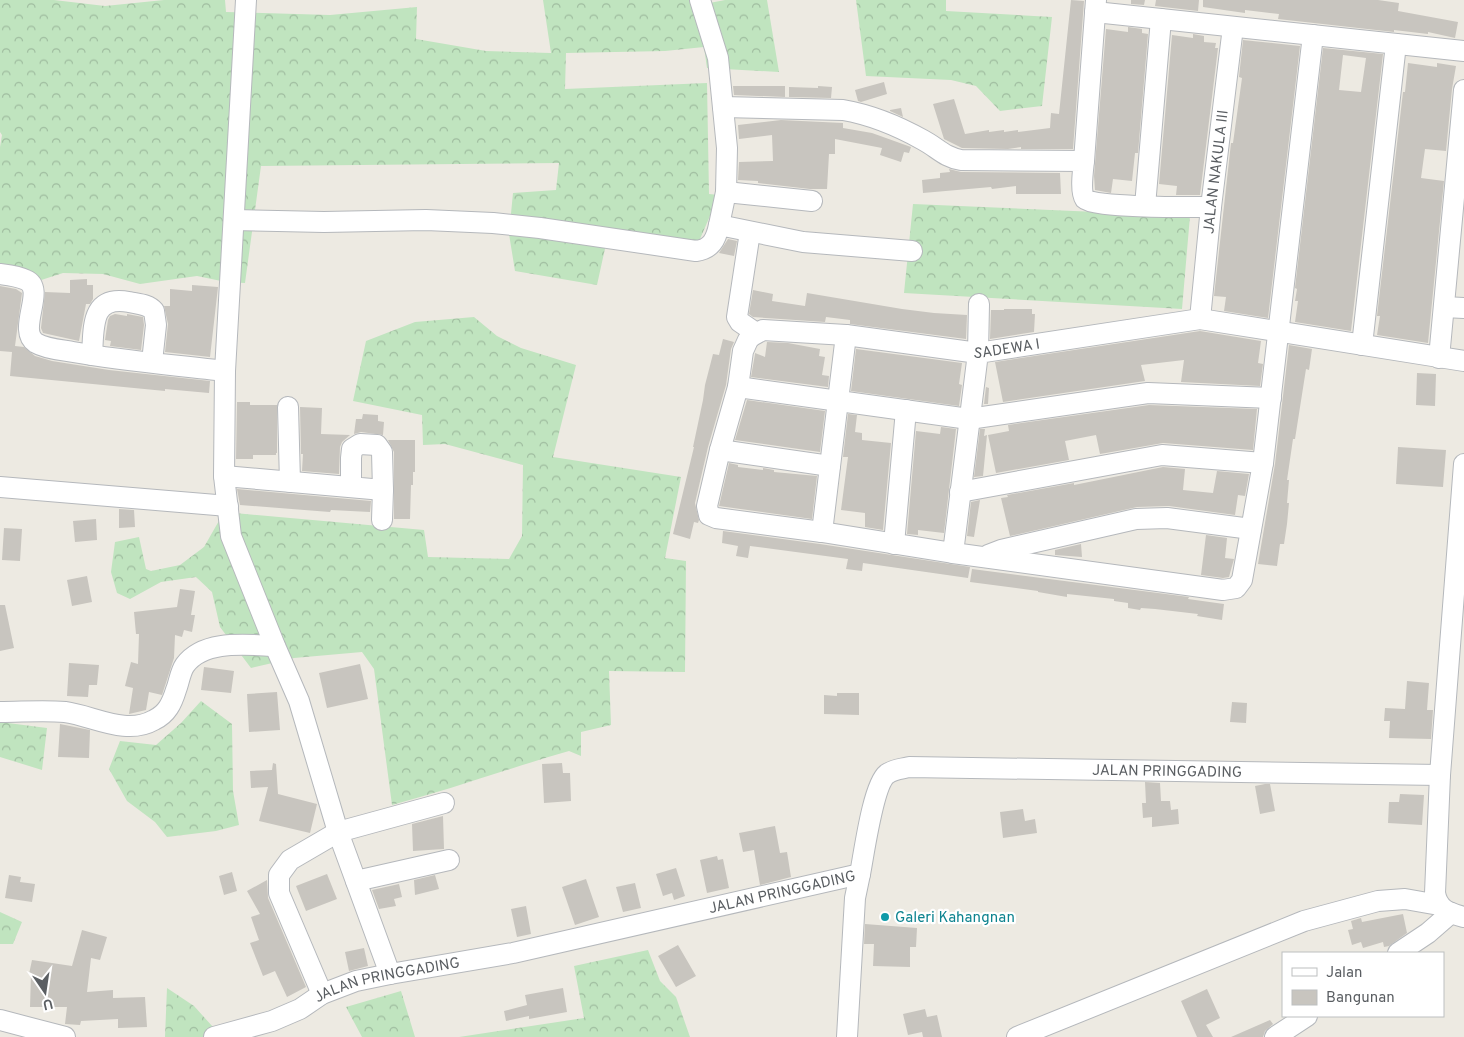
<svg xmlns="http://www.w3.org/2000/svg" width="1464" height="1037" font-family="Overpass,sans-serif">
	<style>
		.forest { fill: url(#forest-crowns) }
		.building { fill: #c8c5bf; fill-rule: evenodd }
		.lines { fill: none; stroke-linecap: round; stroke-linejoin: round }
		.minor-casing { stroke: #b5b8bc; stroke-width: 22 }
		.minor { stroke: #fff; stroke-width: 20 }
		.culture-dot { fill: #0f9aa8; stroke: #fff; stroke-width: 2 }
		.labels { text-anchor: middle; stroke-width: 4.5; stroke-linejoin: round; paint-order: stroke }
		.street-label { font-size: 15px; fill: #5a5e62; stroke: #fff }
		.culture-label { font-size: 15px; fill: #0d838f; stroke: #fff; text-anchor: start }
	</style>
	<defs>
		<pattern id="forest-crowns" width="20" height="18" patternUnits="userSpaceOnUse" patternTransform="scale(1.25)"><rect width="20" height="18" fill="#c0e4bf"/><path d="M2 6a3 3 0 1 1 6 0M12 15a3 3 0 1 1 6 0" fill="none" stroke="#9fbc9f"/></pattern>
	</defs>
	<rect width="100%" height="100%" fill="#edeae2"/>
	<path class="forest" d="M0 0H54L105 6 164 0H225L226 12 330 15 417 7 416 39 486 51 551 53 543 0H691L694 6 725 0H767L779 72 707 68 704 47 665 51 566 53 565 89 707 83 709 194 719 195 700 239 696 259 606 244 597 285 515 271 509 234 513 193 556 190 559 163 261 166 245 283 226 282 197 276 140 284 103 274 63 273 35 282 0 269V147L2 135 0 132Z
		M856 0H946V11L1052 17 1042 106 1000 111 976 86 951 80 866 76Z
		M913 204 1190 216 1182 309 904 293Z
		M474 317 497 336 521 348 576 365 553 457 681 477 665 558 686 561 685 672 609 671 611 725 581 732V756L569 751C510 768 452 789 392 805L374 669 362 652 294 658 251 668 220 627 212 592 196 577 161 582 130 599 117 593 111 572 115 542 139 537 146 569 151 571 180 565 204 547 224 512 424 530 428 557 509 559 522 536 523 465 445 444 423 445 422 415 353 401 366 341 415 322Z
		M201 701 232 724 233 791 239 825 216 831 167 837 155 822 127 801 109 769 120 741 156 745 181 723Z
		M0 722 47 728 42 770 0 757Z
		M0 912 22 922 13 944H0Z
		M648 950 660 981 676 997 690 1037H459L584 1018 574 966Z
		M167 988 194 1006 222 1037H165Z
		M401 991 415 1037H362L346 1007Z"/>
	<path class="building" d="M1071 0 1084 1 1073 149H1021V147L1008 149 962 148 944 139 933 104 954 99 965 134 989 130V132L1004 130V132L1018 130V132L1050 128 1051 113 1059 114Z
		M1131 0H1145L1144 5 1131 4Z
		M1156 0H1199L1198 11 1155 6Z
		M1203 0H1378L1399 3 1398 11 1458 22 1455 38 1428 32V34L1394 30V32L1278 19 1279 14 1245 10V13L1203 7Z
		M1128 27 1142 29V33L1148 34 1138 153H1135L1132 181 1113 179 1111 193 1095 190 1094 176 1106 29 1128 32Z
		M1193 34 1204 36V42L1216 43 1215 48H1218L1200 195H1176L1177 186 1159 184 1172 35 1193 38Z
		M1243 40 1300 46 1268 318 1224 311 1226 297 1214 296 1231 143H1233L1242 78 1239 77Z
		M1323 48 1383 54 1351 331 1295 322 1298 301H1295L1297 289 1295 288ZM1343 55 1366 58 1361 92 1339 90Z
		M1408 63 1437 67V63L1456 66 1452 89 1446 151 1425 149 1421 178 1444 181 1428 343 1377 335 1380 316H1377L1403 92H1405Z
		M884 82 887 94 861 102 858 101 855 90Z
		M733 86H785V97L734 95Z
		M818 86 832 87 831 98 789 97V87L818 88Z
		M901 108 903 117 890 111V110Z
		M781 120 843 123V128L872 133 911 147 909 153 904 152 901 162 880 155 882 148 835 139V154H829L827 189H810L758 183V181L738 180 739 162 773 161 772 135 739 139 738 125Z
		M949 169 961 172 1060 173 1061 194H1016V186L992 189 991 187 923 193 922 180 940 178V173L950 172Z
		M728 239 737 241 734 256 719 253Z
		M87 279V285H93V299L90 304H86L79 341 43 333 41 328 45 292 70 293V280Z
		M192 285 218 287 210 357 165 352 168 324 164 306H170V289L192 291Z
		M0 286 16 289 22 293 15 346 24 347 35 356 52 361 109 370 210 381 209 393 165 389V391L10 376 12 352 0 351Z
		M753 290 773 294 772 301 805 306 807 293 902 309 934 313 967 315 966 339 850 324V320L826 317 825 322 753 317 749 314Z
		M1004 309H1032V314H1035L1034 332 990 339 991 310H1004Z
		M115 314 127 316V314L143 317 144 325 141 350 110 346 111 341 105 340 108 320 110 316Z
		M1200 331 1261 341 1258 363 1263 364 1260 386 1181 382 1184 360 1141 365 1145 381 1003 402 995 362Z
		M723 339 734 342 731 349 726 385 708 447 695 503 699 520 698 523 694 522 690 539 673 534 694 447H693L703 400 705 385 713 354 719 355Z
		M767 342 788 343 820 349 819 356 825 357 822 375 829 376 828 387 751 377 755 354V353L765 357Z
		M1289 345 1312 349 1309 370 1306 369 1295 439H1293L1287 480H1289L1287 503H1289L1287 524 1284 544H1280L1277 566 1258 564 1275 464Z
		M856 349 962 363 959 384 962 385 959 406 851 391Z
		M1417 373 1436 374 1435 406 1416 405Z
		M986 387 989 388 988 404H984Z
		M747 400 825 411 820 452 735 440Z
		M237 402H250V405H277V453H276V455H253V459H236Z
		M1149 405 1257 409 1253 450 1163 443 1100 454 1096 435 1065 441 1069 460 996 473 988 435 1009 431 1008 425Z
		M300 407 322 408 321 434 350 435 342 442 340 447 339 474 302 471 303 454H301Z
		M363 414 378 415V421L384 422 383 435 361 432 354 434 356 419H362Z
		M848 414 857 415 855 432 862 433V440L891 443 883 530 865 527V513L841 510 848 457H843Z
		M941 427 956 429 944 533 918 530V535L907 534 916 431 940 434Z
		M980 429H985L984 436 987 435 983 476 974 477Z
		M388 440H415V472H413V485H411L410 519H394V452Z
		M1398 447 1446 450 1443 487 1396 484Z
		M729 463 738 465V467L763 470V468L774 470V472L817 476 812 519 719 506Z
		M1163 467 1185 469 1183 490 1213 493 1217 471 1249 474 1245 496 1238 495 1235 515 1169 506 1137 507 1010 536 1001 498 1008 497 1007 495 1074 483V485Z
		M237 489 371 501 370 512 331 510 330 512 240 505Z
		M980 500 974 537 967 536 971 502Z
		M119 509 134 510 135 527 119 528Z
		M96 519 97 540 75 542 73 521Z
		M4 528 22 529 20 561 2 560Z
		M723 531 820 544 970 567 968 578 863 563 862 571 846 569 848 559 750 546 748 558 736 556 738 546 722 543Z
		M1206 535 1227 538 1225 558 1234 559 1229 577 1223 578 1201 575Z
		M1081 544 1082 557 1055 555V550Z
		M972 569 1189 597 1188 599 1224 604 1222 620 1197 616 1198 614 1155 609 1141 608 1140 610 1128 608V603L1114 601V599L1067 594V597L1038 592V591L970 582Z
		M87 576 92 602 72 606 67 580Z
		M180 589 195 591 191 615H195L192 632 184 630 182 637 175 635 174 658 162 695 149 692 146 710 129 714 133 688 125 686 131 662 138 664 139 634H136L134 612 177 607Z
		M0 605H5L14 648 0 651Z
		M69 663 99 665 97 685H89L88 697 67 696Z
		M360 664 368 699 327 708 319 673Z
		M204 667 234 671 231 693 201 690Z
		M1407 681 1429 683 1427 710H1433L1431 739 1389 738 1390 721H1384L1385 708 1405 709Z
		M277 692 280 730 249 732 247 694Z
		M837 693H859V715L824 714V695L837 696Z
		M1232 702 1247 703 1246 723 1230 722Z
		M60 724 90 730 89 758 58 757Z
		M273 763 276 764 278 794 317 804 310 833 259 821 268 787 251 788 250 771 272 770Z
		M562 763 563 773H570L571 801 544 803 542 764Z
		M1145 782 1160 783 1161 801H1170L1171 810 1178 809 1179 824 1152 827V817L1143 818 1142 803H1146Z
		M1265 784H1270L1275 811 1260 814 1255 786Z
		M1400 794 1424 795 1422 825 1388 823 1389 802H1399Z
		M1023 809 1025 821 1035 819 1037 833 1003 838 1000 812Z
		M443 816 444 849 413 851 412 824Z
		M775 826 780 853 787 852 791 877 760 885 754 850 743 852 739 833Z
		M717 856 718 860 723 859 729 888 707 893 700 860Z
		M676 868 685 896 674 900 672 893 663 896 656 874Z
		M232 872 237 891 224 895 219 876Z
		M327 874 337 899 306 911 296 886Z
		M9 875 21 877 20 882 35 884 32 902 5 898Z
		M435 875 439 889 415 895 414 880Z
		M586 879 599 917 575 925 562 887Z
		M267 880 268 898 306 987 287 997 275 971 263 976 250 943 259 940 251 917 260 914 247 891Z
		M635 883 641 908 623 912 616 887Z
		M399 884 402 897 394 899 396 906 379 909 372 890Z
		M526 906 531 934 517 937 511 909Z
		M1403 914 1407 933 1389 946 1384 947 1383 942 1363 948 1361 942 1352 945 1348 930 1353 929 1351 921 1361 918 1362 922Z
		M865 924 917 928 916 947H910V967L873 966 874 944H864Z
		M82 930 107 937 100 960 91 958 87 992 113 990V998L145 997 147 1027 118 1028V1019L81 1021 80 1025 65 1024 67 1007H30L31 974H29L32 960 72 966Z
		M678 945 696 976 676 987 658 956Z
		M364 948 368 966 349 971 345 952Z
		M563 988 567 1012 529 1019V1016L506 1021 504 1011 527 1005 525 995Z
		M1207 989 1220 1018 1206 1025 1213 1037H1197L1181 1001Z
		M925 1009 927 1017 937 1015 942 1037H923L922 1032 908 1035 903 1014Z
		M1270 1020 1273 1024 1265 1031 1263 1037H1231Z"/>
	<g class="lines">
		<g class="minor-casing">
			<g id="minor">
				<path d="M246 0 225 371 224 476 231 536 275 646 299 701 338 832 390 974"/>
				<path d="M700 0 718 58 727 148 726 192 719 225"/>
				<path d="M1095 12 1464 51"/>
				<path d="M723 107 843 110C872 115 898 126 923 140 938 148 944 157 961 160L1084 161C1083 170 1080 192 1085 199 1094 208 1193 207 1211 207"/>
				<path d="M1084 161 1096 0"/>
				<path d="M726 192 812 201"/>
				<path d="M1145 206 1161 19"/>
				<path d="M234 220 324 222 426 220 493 223 540 228 696 251C711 249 716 240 719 225L803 242 912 251"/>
				<path d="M750 232 737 317 740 322 756 333"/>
				<path d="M0 274C8 275 18 276 26 280 47 289 16 330 36 343 46 349 62 350 73 352 123 361 175 365 225 371"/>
				<path id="s1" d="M979 304 978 353 953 553 822 532 716 518 709 515 707 506 720 450 738 387 743 351 748 340 752 336 763 330 846 335 978 353 1200 319 1464 361"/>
				<path d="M1444 307 1464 308"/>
				<path id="s2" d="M1200 319 1211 207 1233 27"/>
				<path d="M1362 345 1396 44"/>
				<path d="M92 355C94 328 90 295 129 302 138 304 148 304 154 311L156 325 152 362"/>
				<path d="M1439 358 1464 90"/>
				<path d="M738 387 969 419 1148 393 1271 398"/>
				<path d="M288 407 290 482"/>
				<path d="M720 450 830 466"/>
				<path d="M1464 464 1440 775 1435 893C1438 910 1449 913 1464 917"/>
				<path d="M224 476 383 490 382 452 377 445 360 444 352 449 351 458V487"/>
				<path d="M0 487 228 506"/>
				<path d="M960 492 1162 455 1263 463"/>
				<path d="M382 520 383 490"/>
				<path d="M822 532 846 335"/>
				<path d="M894 544 906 410"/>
				<path d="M953 553 1223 590 1236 588 1242 580 1263 463 1313 35"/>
				<path d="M988 555 1001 550 1136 519 1167 518 1251 529"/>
				<path d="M0 712C21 712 44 710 65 712 94 716 126 736 154 720 167 714 172 703 176 690 179 683 180 672 185 665 204 639 247 645 275 646"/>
				<path d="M356 881 449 860"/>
				<path d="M1398 953 1428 933 1451 913"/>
				<path d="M322 994 279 893V875L290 860 338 832 444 803"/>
				<path d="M0 1020 65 1037"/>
				<path id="s3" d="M214 1037 272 1021 300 1009 322 994 356 981 390 974 513 953 860 874C864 854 873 785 887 774 894 769 902 769 909 767L1440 775"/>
				<path d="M847 1037 855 898 860 874"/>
				<path d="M1017 1037 1304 921 1378 901 1405 899 1439 905"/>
				<path d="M1275 1037 1307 1016"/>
			</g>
		</g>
		<use href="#minor" class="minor"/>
	</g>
	<circle class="culture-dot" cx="885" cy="917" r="5"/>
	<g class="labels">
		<g class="street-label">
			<text dy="5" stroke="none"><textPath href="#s2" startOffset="148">JALAN NAKULA III</textPath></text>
			<text dy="5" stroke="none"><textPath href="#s1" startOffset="942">SADEWA I</textPath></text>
			<text dy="5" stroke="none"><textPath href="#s3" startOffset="1055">JALAN PRINGGADING</textPath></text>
			<text dy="5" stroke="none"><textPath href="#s3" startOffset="589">JALAN PRINGGADING</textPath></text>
			<text dy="5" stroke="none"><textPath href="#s3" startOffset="184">JALAN PRINGGADING</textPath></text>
		</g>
		<g class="culture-label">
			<text x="895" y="922">Galeri Kahangnan</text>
		</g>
	</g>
	<rect x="1282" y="952" width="162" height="65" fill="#ffffff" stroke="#bdbfc0"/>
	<rect x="1292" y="968" width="25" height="8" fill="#ffffff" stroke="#bdbfc0"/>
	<text x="1326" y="977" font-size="15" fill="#5a5e62">Jalan</text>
	<rect x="1292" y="990" width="25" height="15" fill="#c8c5bf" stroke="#bdbfc0"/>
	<text x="1326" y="1002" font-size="15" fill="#5a5e62">Bangunan</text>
	<g transform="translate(45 992) rotate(167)" stroke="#ffffff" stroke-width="4" paint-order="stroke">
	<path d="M0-4L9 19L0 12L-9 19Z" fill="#5a5e62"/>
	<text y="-8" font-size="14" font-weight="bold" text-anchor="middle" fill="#5a5e62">U</text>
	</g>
</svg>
